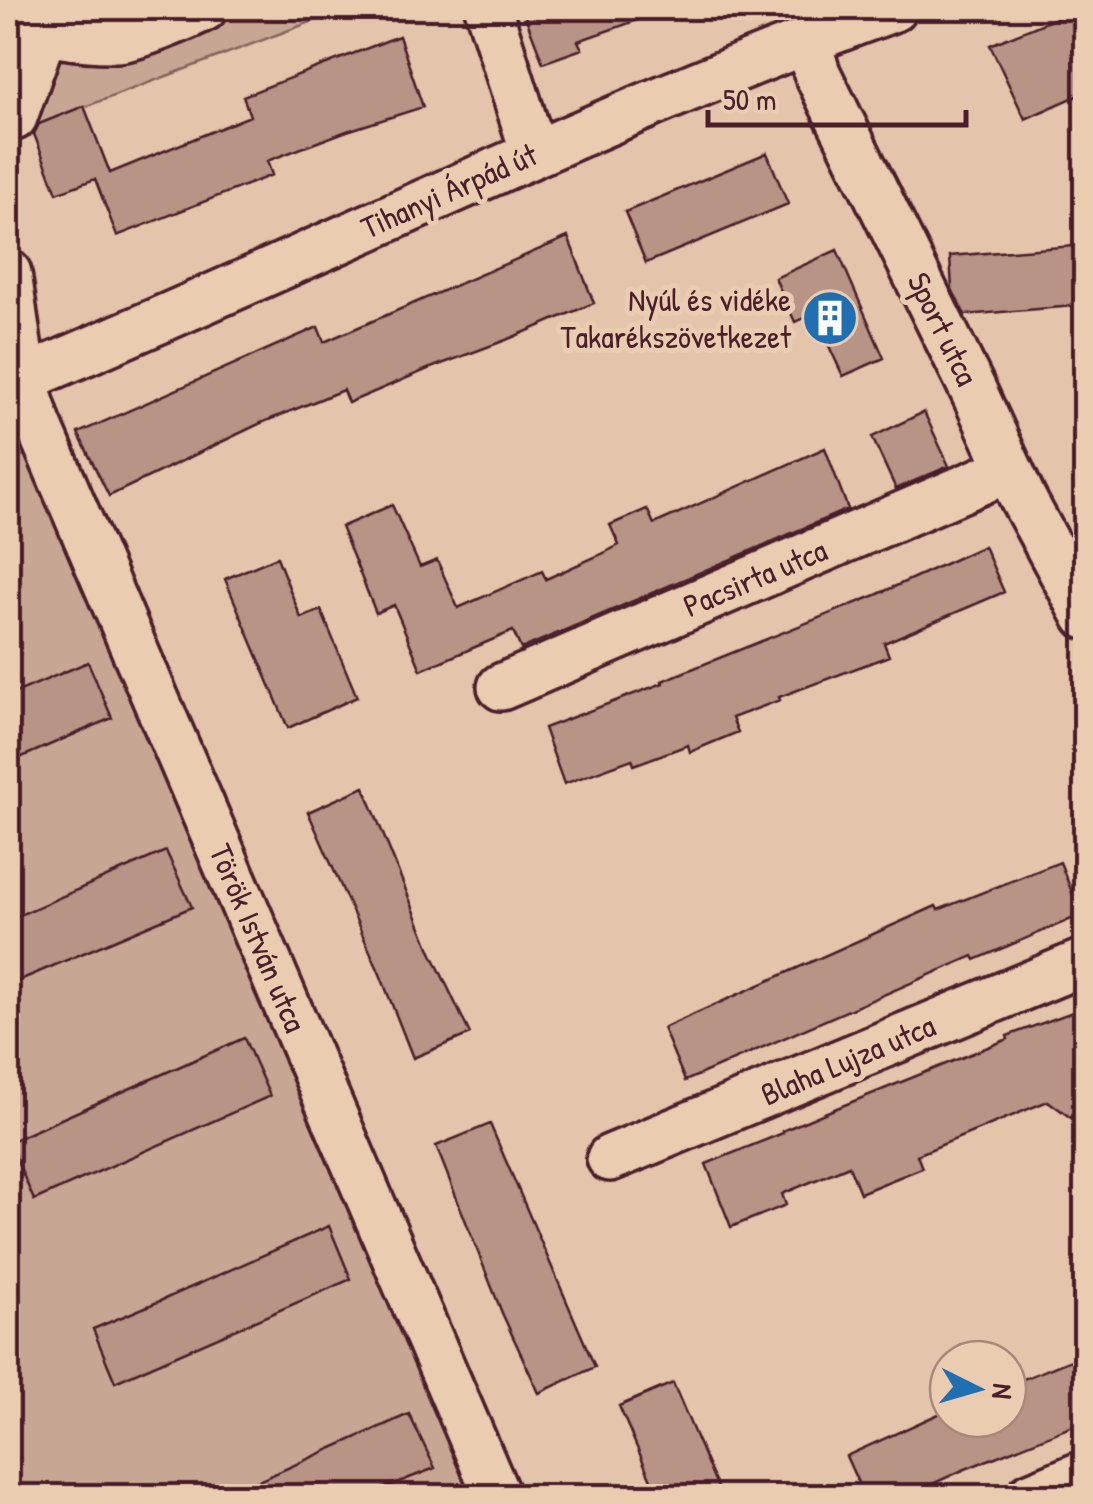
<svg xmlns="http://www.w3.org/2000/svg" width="1093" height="1504" font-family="'Patrick Hand',sans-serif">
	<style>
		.green { fill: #c7a793; stroke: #88635f; stroke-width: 2.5 }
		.building { fill: #b79485; stroke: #4a1f2b; stroke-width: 2.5 }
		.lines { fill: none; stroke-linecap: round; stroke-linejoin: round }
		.minor-casing { stroke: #4a1f2b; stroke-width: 52 }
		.minor { stroke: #eaccb0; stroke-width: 45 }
		.labels { text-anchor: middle; stroke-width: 10; stroke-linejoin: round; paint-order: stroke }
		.street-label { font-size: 32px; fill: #4a1f2b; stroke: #eaccb0 }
		.poi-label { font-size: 32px; fill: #4a1f2b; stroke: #eaccb0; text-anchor: end }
	</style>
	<rect width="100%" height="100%" fill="#e4c5ab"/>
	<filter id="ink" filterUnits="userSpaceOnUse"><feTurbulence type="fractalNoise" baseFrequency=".01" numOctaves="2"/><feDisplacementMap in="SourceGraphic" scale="20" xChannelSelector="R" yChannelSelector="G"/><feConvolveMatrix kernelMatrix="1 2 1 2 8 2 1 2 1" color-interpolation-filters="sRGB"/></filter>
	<g filter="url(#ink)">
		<path class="green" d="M8 8H348L31 127 8 109Z
			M29 453 479 1496H8V461Z"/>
		<path class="building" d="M522 8H660L661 12 578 41 582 49 543 63Z
			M1081 8H1086V92L1025 119 990 45Z
			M399 36 423 107 347 131 267 161 272 175 117 236 95 179 57 193 34 134 39 124 84 106 110 173 250 116 243 96Z
			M767 153 788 204 646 263 625 212Z
			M568 237 594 303 506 340 428 369 348 403 343 390 261 423 109 496 78 433 318 327 324 342Z
			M1086 245V305L965 315 952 289 950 256Z
			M837 250 884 358 843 376 814 314 795 322 775 278Z
			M924 412 949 466 896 489 872 437Z
			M825 448 848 509 521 649 513 631 421 670 394 605 376 613 341 527 392 505 420 567 437 560 458 608 542 571 546 579 604 553 619 545 610 525 647 509 654 524Z
			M984 546 1004 592 884 643 889 656 779 697 780 700 732 718 738 732 690 752 688 745 634 765 632 759 564 784 544 728 663 683 662 681 876 595Z
			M277 557 301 618 321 610 357 697 288 728 225 579Z
			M88 662 112 718 8 763V696Z
			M364 787 431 952 470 1034 413 1058 380 974 308 812Z
			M166 851 192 907 8 985V920Z
			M1060 862 1081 915 975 960 973 956 685 1081 663 1028 936 906 938 910Z
			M1086 1007V1099L1071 1118 1048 1101 917 1155 922 1168 860 1193 849 1166 782 1194 786 1205 731 1227 706 1164 783 1133 782 1131 827 1112 1008 1039 1007 1036Z
			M244 1038 270 1096 34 1200 9 1142Z
			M490 1124 595 1367 539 1393 502 1313 436 1146Z
			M329 1226 351 1279 115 1382 93 1329 160 1301Z
			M1086 1354V1421L963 1470 906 1496H864L846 1456 943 1412 946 1419H1008V1385Z
			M673 1383 710 1470 722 1496H658L619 1406Z
			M409 1414 435 1468 363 1496H225Z"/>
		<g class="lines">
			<g class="minor-casing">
				<path id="minor" d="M488 8 534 153
					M8 24C42 32 80 40 116 39 137 38 184 18 204 8
					M807 40 817 73 973 390 1023 499 1086 616
					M14 117 38 49 59 9
					M8 273 23 379 38 424 497 1496
					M8 385C304 262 592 118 894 8
					M501 687 1009 469
					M610 1158 1086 961
					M1030 1496 1086 1473"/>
			</g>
			<use href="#minor" class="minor"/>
		</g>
	</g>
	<defs>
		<g id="building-disc" transform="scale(2.875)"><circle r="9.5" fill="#1f6fb2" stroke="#eaccb0"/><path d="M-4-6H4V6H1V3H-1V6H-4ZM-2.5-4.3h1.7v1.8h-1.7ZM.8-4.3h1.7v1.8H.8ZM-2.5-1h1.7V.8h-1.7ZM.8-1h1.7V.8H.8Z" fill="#fff"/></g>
	</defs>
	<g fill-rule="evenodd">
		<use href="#building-disc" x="830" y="318"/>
	</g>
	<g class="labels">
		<g class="street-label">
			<text transform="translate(449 191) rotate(-24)" y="11">Tihanyi Árpád út</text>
			<text transform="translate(943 329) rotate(64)" y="11">Sport utca</text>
			<text transform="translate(755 578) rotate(-23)" y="11">Pacsirta utca</text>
			<text transform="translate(258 938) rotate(67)" y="11">Török István utca</text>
			<text transform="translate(848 1060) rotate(-23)" y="11">Blaha Lujza utca</text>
		</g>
		<g class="poi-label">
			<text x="791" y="311">Nyúl és vidéke<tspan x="791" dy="37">Takarékszövetkezet</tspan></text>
		</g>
	</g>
	<rect width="1093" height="1504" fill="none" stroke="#eaccb0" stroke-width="40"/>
	<rect x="20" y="20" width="1053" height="1464" fill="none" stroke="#4a1f2b" stroke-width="4" filter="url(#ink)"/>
	<g transform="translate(978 1389) rotate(95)"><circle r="48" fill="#eaccb0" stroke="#aa877b" stroke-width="2.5"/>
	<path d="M0-8L18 38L0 25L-18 38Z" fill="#1f6fb2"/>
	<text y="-15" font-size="28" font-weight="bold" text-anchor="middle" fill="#4a1f2b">N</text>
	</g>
	<path d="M708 110v15h258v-15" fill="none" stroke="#4a1f2b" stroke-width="5"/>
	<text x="723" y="110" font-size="30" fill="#4a1f2b" stroke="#eaccb0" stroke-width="8" paint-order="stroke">50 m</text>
</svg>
